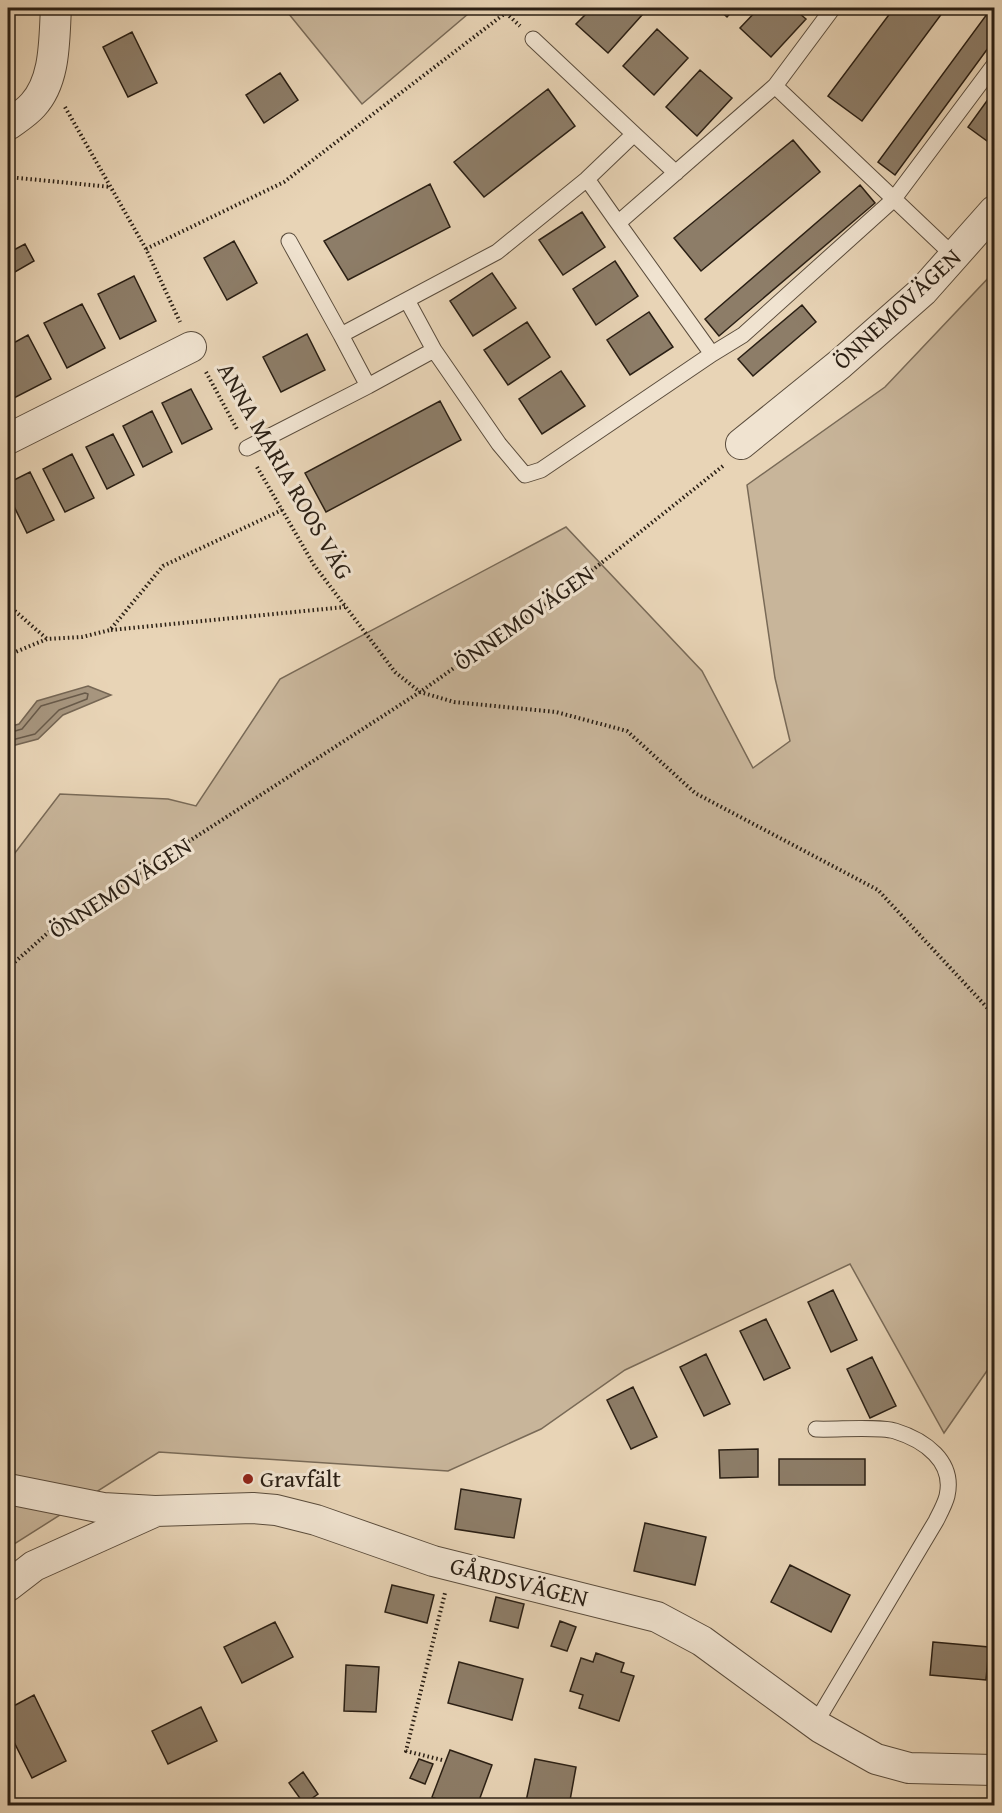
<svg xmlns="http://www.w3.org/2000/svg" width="1002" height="1813" font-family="'Gentium Book Plus',serif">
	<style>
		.green { fill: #c8b59a; stroke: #796a57; stroke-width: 1.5 }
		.water { fill: #a7967f; stroke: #756654; stroke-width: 1.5 }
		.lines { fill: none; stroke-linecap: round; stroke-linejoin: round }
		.shore { stroke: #685a4a; stroke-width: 1.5 }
		.building { fill: #8d7d68; stroke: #2a1f14; stroke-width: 1.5 }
		.lane-casing { stroke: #5a4c3c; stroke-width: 17 }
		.street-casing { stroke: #5a4c3c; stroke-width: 32 }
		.path { stroke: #2a1f14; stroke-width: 4; stroke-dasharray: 1.5 3; stroke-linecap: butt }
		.lane { stroke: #f0e3d0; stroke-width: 15 }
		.street { stroke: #f0e3d0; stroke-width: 30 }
		.poi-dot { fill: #8f2418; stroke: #f0e3d0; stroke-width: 2 }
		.labels { text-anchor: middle; stroke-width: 6; stroke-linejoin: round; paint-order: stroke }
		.street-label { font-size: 24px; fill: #2a1f14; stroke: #f0e3d0 }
		.poi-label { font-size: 24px; fill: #2a1f14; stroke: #f0e3d0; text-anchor: start }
	</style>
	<rect width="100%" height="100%" fill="#e8d4b6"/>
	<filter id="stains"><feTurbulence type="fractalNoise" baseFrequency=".00333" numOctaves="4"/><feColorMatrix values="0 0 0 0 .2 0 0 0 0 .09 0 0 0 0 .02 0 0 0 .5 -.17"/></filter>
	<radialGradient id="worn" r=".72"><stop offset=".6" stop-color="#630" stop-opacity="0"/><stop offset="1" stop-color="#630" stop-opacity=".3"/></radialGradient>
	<path class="green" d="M284 8H475L362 104Z
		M994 272V849L992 864 994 891V1366L991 1365 944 1433 850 1264 625 1370 541 1429 448 1471 159 1452 8 1548V862L60 794 168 799 196 806 280 679 566 527 702 671 753 768 790 741 775 678 747 485 885 387Z"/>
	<path class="water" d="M88 686 111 695 63 715 38 739 8 747V727L19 724 37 701Z"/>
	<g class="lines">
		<path class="shore" d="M8 733 22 729 41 706 85 693 88 694 87 699 59 710 35 734 8 741"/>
	</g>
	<path class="building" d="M592 8H633L642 15 608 53 576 24Z
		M717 8H735L727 17Z
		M759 8H793L806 19 771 57 740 28Z
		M894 8H937L943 12 862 121 828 96Z
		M987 14 994 20V40L895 175 878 162Z
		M657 29 688 58 654 95 623 66Z
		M132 32 157 83 128 97 103 47Z
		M700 70 732 98 697 136 666 107Z
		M280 73 298 100 264 123 246 95Z
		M548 89 575 126 484 197 454 162Z
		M994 91V130L987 141 968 127Z
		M793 140 820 172 701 271 674 238Z
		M430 184 450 227 348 280 324 241Z
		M860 185 875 203 719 336 705 319Z
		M582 212 605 247 563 275 539 240Z
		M234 241 257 283 227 300 204 258Z
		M25 244 34 261 8 276V253Z
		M615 261 638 296 596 325 573 289Z
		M492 273 516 308 473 336 450 301Z
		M134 276 156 321 120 339 98 294Z
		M82 304 105 348 67 368 44 323Z
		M802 305 816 322 753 376 738 359Z
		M649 312 673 347 630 375 607 340Z
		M527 322 550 357 508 385 484 350Z
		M307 334 325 370 281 392 263 357Z
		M28 335 51 379 12 399 8 390V346Z
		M561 371 585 406 542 434 519 399Z
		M191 389 212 429 182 444 162 403Z
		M440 401 461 440 326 512 305 473Z
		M152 411 172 452 143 467 123 426Z
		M113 434 134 475 107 489 86 447Z
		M72 454 94 498 65 512 43 469Z
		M30 472 54 520 27 533 8 494V483Z
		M833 1290 857 1340 831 1352 808 1302Z
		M766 1319 790 1368 764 1380 740 1331Z
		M706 1354 730 1404 704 1416 680 1367Z
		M872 1357 896 1406 870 1418 847 1369Z
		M633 1387 657 1437 631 1449 607 1400Z
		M758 1449V1477L720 1478 719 1450Z
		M779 1459H865V1485H779Z
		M461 1489 521 1499 514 1538 455 1529Z
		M645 1523 706 1537 695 1585 634 1571Z
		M790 1565 850 1595 831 1632 771 1602Z
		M392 1585 434 1595 427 1623 385 1612Z
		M496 1597 524 1604 518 1628 490 1621Z
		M560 1621 576 1627 567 1651 551 1646Z
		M275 1622 293 1657 242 1683 224 1647Z
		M933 1642 989 1647 986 1680 930 1675Z
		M596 1653 624 1663 621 1672 634 1676 619 1721 579 1708 583 1695 570 1691 581 1658 593 1662Z
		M459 1662 523 1679 512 1720 448 1703Z
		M346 1665 379 1667 376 1712 344 1711Z
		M34 1695 66 1761 32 1778 8 1730V1709Z
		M201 1707 217 1741 168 1764 152 1731Z
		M450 1750 492 1765 477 1806H454L432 1797Z
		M419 1759 433 1764 425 1784 410 1778Z
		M535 1759 576 1767 569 1806H525Z
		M303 1772 318 1794 304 1804 289 1783Z"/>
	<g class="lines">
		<g class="lane-casing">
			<path id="lane" d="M533 39 634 134
				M775 86 955 257
				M587 179 634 134 676 173
				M289 241 341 335
				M434 350 499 444 525 475 541 470 712 354 618 223
				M712 354 743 335 893 200 994 65
				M368 386 434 350 408 302
				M247 448 368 386 341 335 497 252 587 179 618 223 775 86 833 8
				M815 1724 936 1521C940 1513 945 1504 947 1496 955 1461 924 1440 895 1431 878 1426 836 1430 816 1429"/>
		</g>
		<g class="street-casing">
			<path id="street" d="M8 125C16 119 26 113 33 105 56 80 54 39 56 8
				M8 439 191 347
				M741 444 840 364 923 291 994 211
				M8 1489 103 1508 155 1511 253 1508 276 1510 316 1520 433 1561 657 1617 702 1641 821 1728 876 1759 909 1768 994 1770
				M8 1586 34 1566 154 1512"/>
		</g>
		<path class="path" d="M506 13 520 26
			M65 107 146 249 180 322
			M8 177 111 187
			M146 249 284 182 512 8
			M206 372 238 431
			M257 467 314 565 395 672 420 692 454 702 556 712 627 731 695 793 878 890 994 1015
			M8 605 47 639
			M111 630 345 607
			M8 655 47 639 82 637 110 630 163 566 282 510
			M8 968 50 931 420 692 590 572 723 466
			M442 1760 406 1751 445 1593"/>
		<use href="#lane" class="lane"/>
		<use href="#street" class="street"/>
	</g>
	<circle class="poi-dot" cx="248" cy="1479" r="6"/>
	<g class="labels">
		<g class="street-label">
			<text transform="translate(897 309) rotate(-43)" y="8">ÖNNEMOVÄGEN</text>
			<text transform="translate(285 471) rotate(60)" y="8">ANNA MARIA ROOS VÄG</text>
			<text transform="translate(524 618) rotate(-35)" y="8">ÖNNEMOVÄGEN</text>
			<text transform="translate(120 888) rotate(-33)" y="8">ÖNNEMOVÄGEN</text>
			<text transform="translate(519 1582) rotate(14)" y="8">GÅRDSVÄGEN</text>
		</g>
		<g class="poi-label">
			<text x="260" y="1487">Gravfält</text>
		</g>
	</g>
	<rect width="1002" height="1813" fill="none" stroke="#e8d4b6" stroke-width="30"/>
	<rect x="9" y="9" width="984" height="1795" fill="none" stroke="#2a1f14" stroke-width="3"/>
	<rect x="15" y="15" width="972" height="1783" fill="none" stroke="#2a1f14" stroke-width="1.5"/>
	<rect width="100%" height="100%" filter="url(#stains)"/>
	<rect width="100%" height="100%" fill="url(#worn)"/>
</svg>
